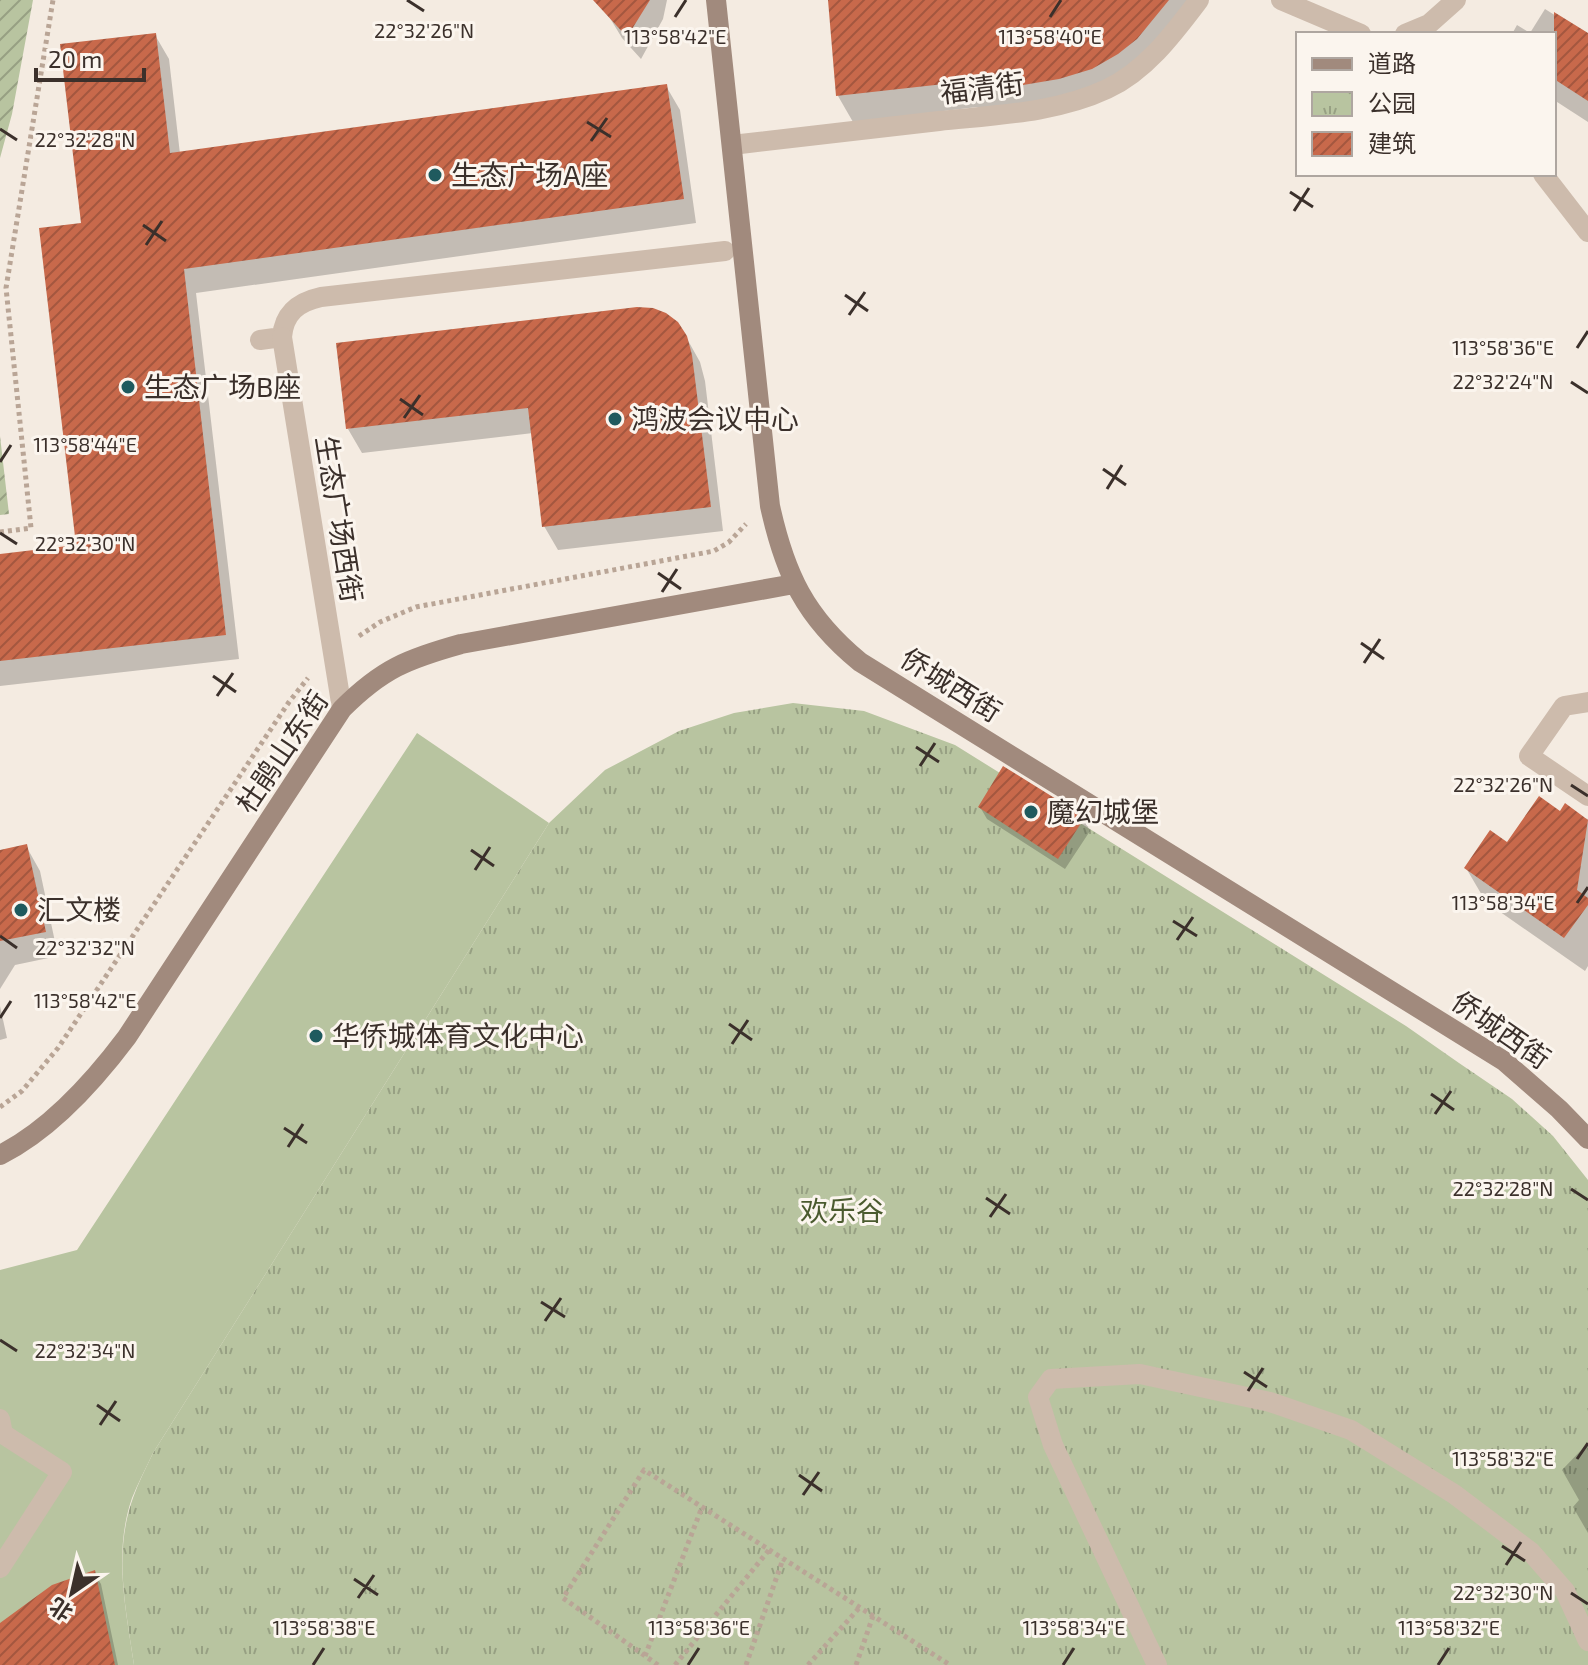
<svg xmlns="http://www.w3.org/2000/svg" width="1588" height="1665" font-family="'Exo 2','Noto Sans SC',sans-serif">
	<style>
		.park { fill: url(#park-tufts) }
		.garden { fill: url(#garden-furrows) }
		.pitch { fill: #b8c4a0 }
		.shadow { fill: #0003 }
		.building { fill: url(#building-hatch) }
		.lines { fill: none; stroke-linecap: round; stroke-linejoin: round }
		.path { stroke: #b9a596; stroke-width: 5; stroke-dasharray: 4 4; stroke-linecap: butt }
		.lane { stroke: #cdbbac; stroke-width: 20 }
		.street { stroke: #cdbbac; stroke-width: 20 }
		.secondary { stroke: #a18a7d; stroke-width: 20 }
		.ticks { fill: none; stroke: #3b302b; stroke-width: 3 }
		.poi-dot { fill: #1f5a5e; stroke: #fbf5ee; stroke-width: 3 }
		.labels { text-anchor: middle; stroke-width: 6; stroke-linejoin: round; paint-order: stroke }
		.street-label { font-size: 28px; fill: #3b302b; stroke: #fbf5ee }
		.poi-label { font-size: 28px; fill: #3b302b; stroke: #fbf5ee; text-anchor: start }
		.park-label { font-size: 28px; fill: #4a5a2e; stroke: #fbf5ee }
		.ticks-label { font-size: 20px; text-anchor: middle; fill: #3b302b; stroke: #fbf5ee; stroke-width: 6; stroke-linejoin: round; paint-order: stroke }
	</style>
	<defs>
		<pattern id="park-tufts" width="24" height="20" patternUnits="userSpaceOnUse" patternTransform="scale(2)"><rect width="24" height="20" fill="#b8c4a0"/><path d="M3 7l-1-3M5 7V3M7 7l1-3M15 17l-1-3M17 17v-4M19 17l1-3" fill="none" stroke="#97a083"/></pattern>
		<pattern id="garden-furrows" width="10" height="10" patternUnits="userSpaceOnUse" patternTransform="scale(2)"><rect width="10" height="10" fill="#b8c4a0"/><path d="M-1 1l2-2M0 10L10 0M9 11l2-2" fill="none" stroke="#97a083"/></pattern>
		<pattern id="building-hatch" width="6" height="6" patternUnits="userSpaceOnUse" patternTransform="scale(2)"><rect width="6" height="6" fill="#c8694b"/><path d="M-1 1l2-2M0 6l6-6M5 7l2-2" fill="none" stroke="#a4573f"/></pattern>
	</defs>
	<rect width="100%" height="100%" fill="#f4ebe1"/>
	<path class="park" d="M793 703 864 711 955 745 1406 1026 1459 1063 1512 1099 1553 1136 1588 1180V1665H134C126 1610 113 1553 133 1498 138 1483 146 1468 153 1453L549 823 605 770 679 731 734 713Z"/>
	<path class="garden" d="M0 0H33L12 114 0 158Z
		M0 436 9 514 0 515Z"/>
	<path class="pitch" d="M417 733 549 823 153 1453C146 1468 138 1483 132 1498 113 1553 126 1610 134 1665H0V1270L77 1250Z"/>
	<path class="shadow" d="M599 0H667L663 19 641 59 622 38Z
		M830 0H1195L1151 65 1038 110 977 107 853 122 838 96Z
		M1545 9 1588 36V122L1554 100V34H1512L1517 25 1530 33Z
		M155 35 169 59 180 154 666 86 680 110 696 223 196 293 239 659 0 686V556L79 547 83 225Z
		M686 337 700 362 705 381 723 531 558 550 544 526 533 433 362 453 348 429Z
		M980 807 1084 819 1090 831 1065 869 987 819Z
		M1561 814 1588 819V966L1585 971 1486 902 1466 868Z
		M26 846 40 871 58 956 15 965 0 989V852Z
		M0 1006 7 1038 0 1040Z
		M1588 1443V1533L1573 1507 1579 1500 1562 1470Z
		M94 1573 101 1584 118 1665H0V1626Z"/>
	<path class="building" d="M593 0H650L627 37Z
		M828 0H1169L1137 39 1118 54 1092 69 1059 79 1023 85 962 82 836 96Z
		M1554 12 1588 33V101L1554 79Z
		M156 33 170 153 667 84 684 199 184 269 226 635 0 661V554L76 545 39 228 81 223 60 44Z
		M637 307 653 308 666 313 678 322 687 336 692 355 711 507 542 527 528 408 346 429 336 343Z
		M1003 766 1085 817 1058 859 978 807Z
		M1539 796 1560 811 1565 803 1588 820 1577 890 1588 898V905L1564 938 1464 868 1490 830 1507 842Z
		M27 844 46 932 0 941V850Z
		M95 1570 115 1665H0V1623L52 1585Z"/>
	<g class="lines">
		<path class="path" d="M0 532 31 528 6 288 53 0
			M359 636 380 622 416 607 714 551 729 542 746 524
			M0 1107 22 1091 58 1048 289 702 308 678
			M645 1656 702 1507
			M658 1665 563 1598 644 1470 950 1665
			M675 1665 769 1550
			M746 1665 783 1559
			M808 1665 860 1607
			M856 1665 873 1616"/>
		<path class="lane" d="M260 340 282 337C284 313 298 302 321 297L725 251
			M1588 702 1564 706 1529 756 1588 796
			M0 1419 3 1434 62 1472 0 1568"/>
		<path class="street" d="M1281 0 1361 34
			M1405 34 1429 24 1456 0
			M732 145C801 137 870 129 939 121 996 115 1056 113 1107 89 1146 71 1174 33 1199 0
			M1543 174 1588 232
			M282 337 342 709
			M1157 1665 1053 1445 1038 1397 1051 1379 1140 1374 1270 1402 1351 1430 1454 1494 1531 1552 1565 1591 1588 1641"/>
		<path class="secondary" d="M716 0 770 506C785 574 805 617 860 662L1504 1061 1559 1109 1588 1139
			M0 1155C50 1130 94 1081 127 1037L342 709C382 669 407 659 461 644L794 584"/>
	</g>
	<path class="ticks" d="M407 0 424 11M675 17 686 0M1050 17 1061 0M587 122 611 137M0 129 17 140M591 141 607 118M1290 192 1313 207M1294 211 1309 188M143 225 166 241M146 245 162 221M845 295 868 311M849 315 865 292M1577 348 1588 331M1571 382 1588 393M400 399 423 415M404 418 420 395M0 462 11 445M1103 469 1126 485M1107 489 1122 465M0 533 17 544M658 573 681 589M662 592 677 569M1361 643 1384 659M1364 663 1380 639M213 676 236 692M217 696 233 673M916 747 939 762M920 766 935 743M1571 785 1588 796M471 850 494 866M475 870 490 847M1577 903 1588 887M1173 921 1197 936M0 936 17 948M1177 940 1193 917M0 1018 11 1001M729 1024 752 1040M732 1044 748 1020M1431 1094 1454 1110M1435 1114 1451 1091M284 1128 307 1143M288 1147 303 1124M1571 1189 1588 1200M986 1198 1010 1214M990 1217 1006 1194M541 1302 565 1317M545 1321 561 1298M0 1340 17 1351M1244 1372 1267 1387M1248 1391 1263 1368M97 1405 120 1421M100 1425 116 1401M1577 1459 1588 1443M799 1475 822 1491M803 1495 819 1472M1502 1546 1525 1561M1506 1565 1521 1542M354 1579 378 1595M1571 1593 1588 1604M358 1598 374 1575M313 1665 324 1648M688 1665 699 1648M1063 1665 1074 1648M1438 1665 1449 1648"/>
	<g class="poi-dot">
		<circle cx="435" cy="175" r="8"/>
		<circle cx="128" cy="387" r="8"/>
		<circle cx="615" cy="419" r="8"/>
		<circle cx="1031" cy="812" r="8"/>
		<circle cx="21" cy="910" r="8"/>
		<circle cx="316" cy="1036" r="8"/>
	</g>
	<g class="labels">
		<g class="street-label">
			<text transform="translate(982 88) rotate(-7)" y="10">福清街</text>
			<text transform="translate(339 519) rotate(81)" y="10">生态广场西街</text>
			<text transform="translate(951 685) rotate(32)" y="10">侨城西街</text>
			<text transform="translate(282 752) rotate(-56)" y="10">杜鹃山东街</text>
			<text transform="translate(1501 1030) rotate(35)" y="10">侨城西街</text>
		</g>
		<g class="poi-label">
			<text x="451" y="185">生态广场A座</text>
			<text x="144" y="397">生态广场B座</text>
			<text x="631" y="429">鸿波会议中心</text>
			<text x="1047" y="822">魔幻城堡</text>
			<text x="37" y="920">汇文楼</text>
			<text x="332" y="1046">华侨城体育文化中心</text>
		</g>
		<g class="park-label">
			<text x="842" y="1221">欢乐谷</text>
		</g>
	</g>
	<g class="ticks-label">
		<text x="424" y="38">22°32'26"N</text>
		<text x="675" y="44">113°58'42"E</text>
		<text x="1050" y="44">113°58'40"E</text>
		<text x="85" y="147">22°32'28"N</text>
		<text x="1503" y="355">113°58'36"E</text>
		<text x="1503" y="389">22°32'24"N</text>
		<text x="85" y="452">113°58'44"E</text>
		<text x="85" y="551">22°32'30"N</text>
		<text x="1503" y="792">22°32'26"N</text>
		<text x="1503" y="910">113°58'34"E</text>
		<text x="85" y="955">22°32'32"N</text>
		<text x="85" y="1008">113°58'42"E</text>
		<text x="1503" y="1196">22°32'28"N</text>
		<text x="85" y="1358">22°32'34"N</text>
		<text x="1503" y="1466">113°58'32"E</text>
		<text x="1503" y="1600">22°32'30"N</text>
		<text x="324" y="1635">113°58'38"E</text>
		<text x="699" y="1635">113°58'36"E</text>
		<text x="1074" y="1635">113°58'34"E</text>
		<text x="1449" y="1635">113°58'32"E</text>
	</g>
	<rect x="1296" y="32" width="260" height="144" fill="#fbf5ee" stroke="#aea6a0" stroke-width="2"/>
	<rect x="1312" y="58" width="40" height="12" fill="#a18a7d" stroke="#aea6a0" stroke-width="2"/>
	<text x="1368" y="72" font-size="24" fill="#3b302b">道路</text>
	<rect x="1312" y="92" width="40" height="24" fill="url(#park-tufts)" stroke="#aea6a0" stroke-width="2"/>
	<text x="1368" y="112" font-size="24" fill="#3b302b">公园</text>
	<rect x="1312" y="132" width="40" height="24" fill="url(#building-hatch)" stroke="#aea6a0" stroke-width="2"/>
	<text x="1368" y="152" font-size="24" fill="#3b302b">建筑</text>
	<g transform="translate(72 1593) rotate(214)" stroke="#fbf5ee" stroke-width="6" paint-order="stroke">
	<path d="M0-6L14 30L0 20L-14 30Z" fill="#3b302b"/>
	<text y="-12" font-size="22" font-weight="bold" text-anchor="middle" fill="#3b302b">北</text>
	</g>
	<path d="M36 68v12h108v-12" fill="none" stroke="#3b302b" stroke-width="4"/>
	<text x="48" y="68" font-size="24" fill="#3b302b" stroke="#fbf5ee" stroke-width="6" paint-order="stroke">20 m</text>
</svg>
